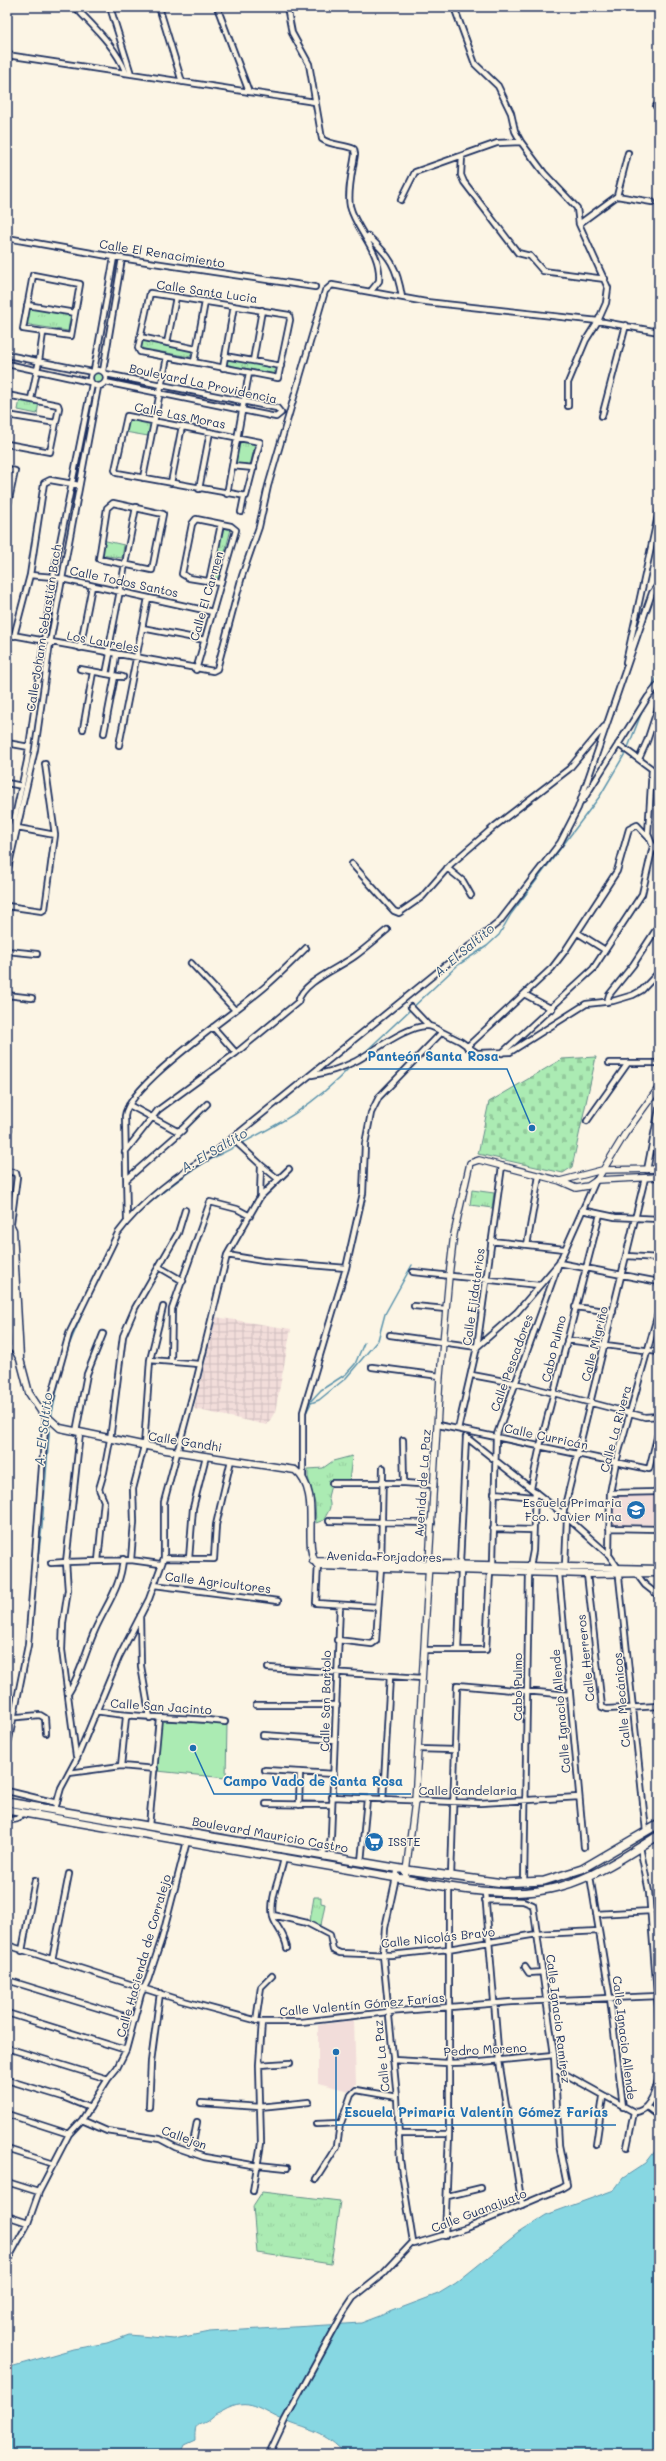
<svg xmlns="http://www.w3.org/2000/svg" width="666" height="2461" font-family="Mali,sans-serif">
	<style>
		.built { fill: #f2ddda }
		.industrial { fill: url(#industrial-grid) }
		.grass { fill: url(#grass-tufts); stroke: #638d88 }
		.cemetery { fill: url(#cemetery-stones); stroke: #638d88 }
		.pitch { fill: #abebb3; stroke: #638d88 }
		.water { fill: #87d7e2; stroke: #5c94ad }
		.lines { fill: none; stroke-linecap: round; stroke-linejoin: round }
		.stream { stroke: #5c94ad; stroke-width: 1.5 }
		.minor-casing { stroke: #1b2f5e; stroke-width: 8 }
		.tertiary-casing { stroke: #1b2f5e; stroke-width: 8 }
		.secondary-casing { stroke: #1b2f5e; stroke-width: 9 }
		.primary-casing { stroke: #1b2f5e; stroke-width: 10 }
		.minor { stroke: #fcf5e5; stroke-width: 4.5 }
		.tertiary { stroke: #fcf5e5; stroke-width: 5.5 }
		.secondary { stroke: #fcf5e5; stroke-width: 6 }
		.primary { stroke: #fcf5e5; stroke-width: 7 }
		.labels { text-anchor: middle; stroke-width: 3; stroke-linejoin: round; paint-order: stroke }
		.street-label { font-size: 12px; fill: #1b2f5e; stroke: #fcf5e5 }
		.poi-label { font-size: 12px; fill: #1b2f5e; stroke: #fcf5e5; text-anchor: end }
		.water-label { font-size: 13px; font-style: italic; fill: #36597f; stroke: #fcf5e5 }
		.leader { fill: none; stroke: #1f6fb2; stroke-width: 1.5 }
		.callout-dot { fill: #1f6fb2; stroke: #fcf5e5; stroke-width: 1.5 }
		.callout-label { font-size: 13px; text-anchor: middle; font-weight: bold; fill: #1f6fb2; stroke: #fcf5e5; stroke-width: 3; stroke-linejoin: round; paint-order: stroke }
	</style>
	<defs>
		<pattern id="industrial-grid" width="8" height="8" patternUnits="userSpaceOnUse"><rect width="8" height="8" fill="#f2ddda"/><path d="M0 4h8M4 0v8" fill="none" stroke="#cfbebe"/></pattern>
		<pattern id="grass-tufts" width="24" height="20" patternUnits="userSpaceOnUse"><rect width="24" height="20" fill="#abebb3"/><path d="M3 7l-1-3M5 7V3M7 7l1-3M15 17l-1-3M17 17v-4M19 17l1-3" fill="none" stroke="#93ca9c"/></pattern>
		<pattern id="cemetery-stones" width="16" height="16" patternUnits="userSpaceOnUse"><rect width="16" height="16" fill="#abebb3"/><path d="M2 7V4a2 2 0 0 1 4 0v3zM10 15v-3a2 2 0 0 1 4 0v3z" fill="#93ca9c"/></pattern>
	</defs>
	<rect width="100%" height="100%" fill="#fcf5e5"/>
	<filter id="ink" filterUnits="userSpaceOnUse"><feTurbulence type="fractalNoise" baseFrequency=".025" numOctaves="2"/><feDisplacementMap in="SourceGraphic" scale="8" xChannelSelector="R" yChannelSelector="G"/><feConvolveMatrix kernelMatrix="1 2 1 2 8 2 1 2 1" color-interpolation-filters="sRGB"/></filter>
	<g filter="url(#ink)">
		<path class="built" d="M659 1494V1525L612 1524 613 1495Z
			M354 2020 356 2084 349 2091 318 2083V2025Z"/>
		<path class="industrial" d="M216 1317 291 1329 275 1412 267 1425 194 1409Z"/>
		<path class="grass" d="M28 306 71 313 68 331 24 324Z
			M141 340 192 351 190 357 139 348Z
			M226 357 275 367 274 374 224 364Z
			M90 378a8 8 0 1 1 16 0a8 8 0 1 1-16 0Z
			M20 399 39 402 37 414 18 410Z
			M128 418 151 423 148 436 125 432Z
			M238 440 255 444 250 466 234 464Z
			M223 527 231 529 218 579 211 578Z
			M102 540 124 545 122 558 100 555Z
			M472 1190 494 1193 492 1208 470 1205Z
			M352 1456 349 1482 332 1481 328 1497C333 1509 328 1510 324 1520L316 1523 315 1504 308 1477V1469L323 1468 333 1461Z
			M314 1897H321V1903L325 1904 321 1925 310 1921Z
			M262 2192 340 2201 331 2264 257 2253 253 2206Z"/>
		<path class="cemetery" d="M596 1057 572 1167 563 1173 478 1154 489 1102 562 1059Z"/>
		<path class="pitch" d="M161 1721 227 1724 226 1778 157 1771Z"/>
		<path class="water" d="M659 2146V2454H345C326 2432 310 2431 285 2421 261 2411 249 2396 223 2411 218 2414 215 2414 211 2418 201 2428 194 2419 195 2440L184 2445 180 2454H7V2368L73 2349 107 2343 129 2335 174 2339 209 2332 361 2323 438 2294 456 2283 518 2233 546 2215 614 2190 623 2178 646 2163Z"/>
		<g class="lines">
			<path class="stream" d="M650 692 659 672
				M362 1055 458 965 487 946 499 935 511 914 600 796 627 750 643 709
				M141 1210C164 1191 188 1171 215 1157 271 1128 308 1112 352 1065
				M67 1350 88 1300
				M308 1404 321 1390 346 1374 355 1364 364 1343
				M306 1413 311 1403 319 1400 346 1378 378 1340 385 1314 412 1265
				M51 1418 61 1371
				M35 1581 42 1527 50 1422
				M7 1761 26 1665"/>
			<g class="minor-casing">
				<path id="minor" d="M75 7C94 27 116 47 126 73
					M110 7 131 74
					M159 7 182 82
					M217 7 249 92
					M287 7 292 33 309 64 322 139C331 146 344 144 354 149L355 154C353 169 347 191 350 206 356 231 382 251 379 281L371 291
					M454 7 475 64 498 86 511 113 515 131 521 142 544 173 577 208 579 224 608 288 606 303 598 321 586 340 568 383V406
					M7 55 315 102
					M656 106 659 107
					M462 156 461 175 464 182 518 253 530 256 543 271 605 279
					M617 196 628 153
					M401 200 415 172 497 143 521 142
					M579 224 617 196 652 202
					M368 236C390 256 397 267 402 297
					M7 238 114 257 315 287
					M33 275 80 284 71 336 23 329Z
					M150 293 289 315 290 320 278 378 140 352 138 348Z
					M27 305 75 313
					M140 337 196 349
					M167 343 176 297
					M7 355 92 372
					M225 356 281 366
					M253 361 262 310
					M194 362 205 302
					M7 364 90 382
					M223 368 234 306
					M90 378a8 8 0 1 1 16 0a8 8 0 1 1-16 0Z
					M94 370 114 257
					M103 371 122 258
					M105 382 276 417 281 413 277 408 106 374
					M7 395 58 405 59 408 50 452 7 444
					M31 399 39 361 43 333
					M7 415 56 423
					M127 416 260 442 246 496 117 473 115 470Z
					M602 416 626 325
					M232 466 254 468
					M7 469 15 471 7 509
					M143 478 167 357
					M171 483 182 426
					M199 489 210 432
					M227 494 249 373
					M113 503 163 514 152 570 99 559 107 508Z
					M241 512 244 497
					M30 575 53 577 213 612
					M209 581 221 524
					M142 628 205 640
					M7 634 213 671 217 669 242 576 259 527 268 486 325 291 332 285 426 302 598 321 659 332
					M14 636 30 575 44 483 50 480 79 485
					M80 648 92 586
					M108 653 136 507
					M626 662 659 511
					M80 669 123 677
					M196 670 236 530 231 526 196 519 192 524 182 574 189 578 220 583
					M106 674 110 654
					M113 675 116 655
					M83 729 93 672
					M104 733 115 676
					M7 743 29 747
					M618 744 652 769 648 834 652 844 659 853
					M119 745 148 598
					M639 759 647 741 659 705
					M7 783 22 786
					M583 800 648 697 659 684
					M7 826 55 835
					M7 854 27 761 53 577 92 384
					M352 864 394 911 399 913 422 897 451 864 495 826 569 769 604 727
					M447 868 463 881 471 895
					M7 873 35 749 50 643 98 387
					M7 906 42 911 45 909 55 835 45 764
					M578 933 605 950
					M7 951 37 954
					M191 963 235 1010
					M524 994 552 1009
					M7 995 32 998
					M607 1002 609 995 633 965 659 925
					M411 1007 429 1026
					M213 1027 236 1053
					M467 1047 552 968 565 951 617 871 629 829 637 825 649 838
					M502 1053 593 969 642 894 653 846
					M609 1063H659
					M312 1075C328 1073 342 1068 356 1061 373 1052 409 1024 428 1026 433 1026 438 1030 442 1032
					M129 1105 177 1131 182 1129 207 1104
					M587 1121 628 1063
					M7 1129H9
					M232 1138 261 1165 260 1196
					M125 1152 158 1110 236 1053 298 1002C302 982 339 968 355 956 366 948 376 939 387 930
					M261 1165 278 1179
					M647 1170 659 1109
					M7 1171 16 1173 17 1177 11 1223
					M127 1179 183 1130
					M582 1210 615 1217 659 1219
					M127 1220 125 1116C129 1083 238 1011 266 986 280 974 293 961 306 948
					M491 1241 564 1249
					M527 1245 539 1176
					M227 1255 263 1261 346 1268
					M627 1256 659 1258
					M159 1267 183 1281
					M413 1272 539 1285
					M414 1306 446 1309
					M575 1307 613 1312
					M390 1335 477 1347 517 1312 559 1263 659 1282
					M567 1340 659 1352
					M7 1349 17 1347
					M150 1360 199 1364
					M171 1361 172 1309 210 1202 237 1209 250 1216
					M372 1367 440 1376
					M472 1375 515 1383 630 1413 645 1417 659 1416
					M438 1425 649 1469 659 1430
					M458 1429 477 1347 502 1166
					M76 1432 87 1374 103 1334
					M80 1433 66 1562 131 1560 160 1564
					M466 1437 563 1514 609 1555 618 1568 646 1831
					M403 1440 404 1483
					M303 1479V1412L346 1268 363 1193 365 1144 371 1113 379 1097 442 1032 460 1041 477 1053 510 1052 586 1004 613 1001 633 995 642 990 659 972
					M332 1483H404L434 1485
					M531 1488 540 1446 600 1214
					M494 1493 534 1497
					M610 1493 659 1492
					M563 1514 645 1178
					M329 1521 432 1523
					M609 1528 659 1529
					M493 1529 533 1530
					M609 1555 610 1493 616 1462 659 1310
					M7 1557H8
					M164 1558 214 1559 216 1525 231 1460
					M189 1559 193 1508 206 1456
					M131 1560 134 1522 133 1489 144 1446 150 1360 163 1307
					M98 1561 104 1501 99 1489 104 1472 110 1440 123 1336 135 1308 178 1233 185 1210
					M51 1563 66 1562 68 1590 63 1623 62 1650 76 1756
					M318 1563 316 1603 378 1607
					M460 1563 466 1437
					M493 1563 496 1437 559 1263 596 1180
					M565 1566 567 1518
					M636 1573 645 1585 659 1596
					M559 1574 584 1847
					M587 1574 602 1707 607 1709 659 1706
					M154 1585 278 1601
					M658 1595 659 1604
					M140 1616 141 1666 150 1718
					M337 1640 372 1644 376 1641 381 1567 383 1468
					M424 1650H486L490 1571
					M458 1650 461 1570
					M268 1668 422 1678
					M69 1692C81 1673 86 1650 95 1630 106 1605 121 1587 123 1559
					M256 1705H337
					M96 1711C139 1719 182 1716 225 1722
					M7 1718 40 1715 45 1718 46 1733
					M263 1735 335 1740
					M7 1749 28 1645 46 1416 69 1334 118 1233C140 1203 181 1171 214 1153L499 922 560 843 578 808 652 593 659 584
					M418 1749 454 1750
					M121 1766 126 1717
					M265 1770 334 1774
					M69 1773 121 1766 155 1769
					M7 1791 57 1803
					M332 1797 480 1803 579 1797
					M383 1800 390 1676
					M266 1804 332 1805
					M299 1805 300 1772
					M55 1809 61 1788 77 1758 119 1657 149 1599 164 1558V1502L196 1382 227 1255 260 1197 289 1169
					M7 1821 17 1819 23 1813
					M149 1826 159 1718
					M640 1847 649 1892 659 2020
					M321 1855 330 1843 331 1836 340 1605
					M284 1858C281 1876 269 1898 273 1917 276 1928 285 1933 287 1948
					M361 1862 367 1799
					M398 1868 385 1928 383 1955 397 2097 400 2160 413 2242
					M590 1876 610 1998 623 2107
					M451 1877 457 1685 570 1695
					M524 1883 529 1572 533 1551 535 1491
					M485 1892 499 2061 522 2205
					M596 1914 651 1911
					M273 1915 307 1923 330 1935 333 1950 340 1953 391 1955 448 1949 537 1934 599 1931
					M7 1945 180 2000 262 2022H301L388 2012 512 2002 659 1996
					M22 1951 35 1880
					M52 1960 69 1874
					M525 1967 529 1973 543 1972
					M7 1980 134 2019
					M7 2013 126 2050
					M256 2021 261 1987 272 1976
					M7 2048 108 2079
					M393 2060 448 2063 481 2062 554 2055
					M259 2065 290 2063
					M556 2069 634 2112C650 2112 656 2090 659 2076
					M7 2080 63 2097 90 2108
					M201 2103 260 2107 309 2102
					M149 2107 151 2062 160 1993
					M647 2107 659 2116
					M7 2114 69 2134
					M82 2120 107 2131 160 2139 175 2147 204 2157 258 2166
					M316 2124 341 2123 351 2095 356 2090 397 2097
					M398 2134H449
					M596 2145 603 2097
					M627 2147 634 2112
					M7 2149 54 2164
					M191 2153 197 2122
					M258 2165 287 2168
					M316 2179 337 2146 340 2124
					M7 2182 39 2192
					M253 2191 261 2143 259 2065 262 2022
					M448 2196 481 2188
					M7 2216 28 2223
					M445 2236 449 2134V1887
					M7 2261 28 2223 39 2192 69 2134 82 2120 108 2079 117 2068 126 2050 141 1994 148 1980 162 1938 187 1841
					M269 2454 285 2420 345 2310 353 2298 383 2274 413 2242 414 2244 467 2228 562 2188 567 2185 559 2145 554 2055 533 1905 523 1901 485 1900"/>
			</g>
			<g class="tertiary-casing">
				<path id="tertiary" d="M597 1180 659 1177
					M560 1181 602 1170 659 1169
					M405 1879 415 1801 440 1376 449 1276 454 1234 470 1163 479 1160 560 1181 576 1188 588 1186 597 1180 625 1134 659 1087"/>
			</g>
			<g class="secondary-casing">
				<path id="secondary" d="M7 1218 13 1230 20 1357
					M7 1236 14 1348 20 1359 29 1393 41 1411 60 1428 166 1450 295 1470C324 1493 300 1546 318 1566L587 1574 659 1573
					M313 1561 659 1569"/>
			</g>
			<g class="primary-casing">
				<path id="primary" d="M7 1802 407 1870 503 1883 544 1881 582 1869 659 1824
					M7 1810 449 1887C548 1902 577 1888 659 1835"/>
			</g>
			<use href="#minor" class="minor"/>
			<use href="#tertiary" class="tertiary"/>
			<use href="#secondary" class="secondary"/>
			<use href="#primary" class="primary"/>
		</g>
	</g>
	<defs>
		<g id="school-disc" transform="scale(1)"><circle r="9.5" fill="#1f6fb2" stroke="#fcf5e5"/><path d="M0-5L7-2L0 1L-7-2ZM-4 1L0 2.5L4 1V4Q0 6-4 4Z" fill="#fff"/></g>
		<g id="supermarket-disc" transform="scale(1)"><circle r="9.5" fill="#1f6fb2" stroke="#fcf5e5"/><path d="M-6-5.5h2.5l.6 2H6L4.5 2H-2.5L-4.4-4H-6ZM-1.5 3.2a1.3 1.3 0 1 0 .1 0ZM3 3.2a1.3 1.3 0 1 0 .1 0Z" fill="#fff"/></g>
	</defs>
	<g fill-rule="evenodd">
		<use href="#school-disc" x="636" y="1510"/>
		<use href="#supermarket-disc" x="374" y="1842"/>
	</g>
	<g class="labels">
		<g class="street-label">
			<text transform="translate(162 254) rotate(9)" y="4">Calle El Renacimiento</text>
			<text transform="translate(207 292) rotate(8)" y="4">Calle Santa Lucia</text>
			<text transform="translate(203 384) rotate(12)" y="4">Boulevard La Providencia</text>
			<text transform="translate(180 416) rotate(11)" y="4">Calle Las Moras</text>
			<text transform="translate(124 582) rotate(12)" y="4">Calle Todos Santos</text>
			<text transform="translate(207 596) rotate(-74)" y="4">Calle El Carmen</text>
			<text transform="translate(44 628) rotate(-81)" y="4">Calle Johann Sebastián Bach</text>
			<text transform="translate(103 642) rotate(10)" y="4">Los Laureles</text>
			<text transform="translate(474 1297) rotate(-82)" y="4">Calle Ejidatarios</text>
			<text transform="translate(595 1344) rotate(-76)" y="4">Calle Migriño</text>
			<text transform="translate(554 1349) rotate(-76)" y="4">Cabo Pulmo</text>
			<text transform="translate(512 1363) rotate(-70)" y="4">Calle Pescadores</text>
			<text transform="translate(616 1429) rotate(-75)" y="4">Calle La Rivera</text>
			<text transform="translate(546 1437) rotate(12)" y="4">Calle Curricán</text>
			<text transform="translate(185 1442) rotate(9)" y="4">Calle Gandhi</text>
			<text transform="translate(423 1483) rotate(-86)" y="4">Avenida de La Paz</text>
			<text transform="translate(384 1557) rotate(1)" y="4">Avenida Forjadores</text>
			<text transform="translate(218 1583) rotate(7)" y="4">Calle Agricultores</text>
			<text transform="translate(586 1658) rotate(-96)" y="4">Calle Herreros</text>
			<text transform="translate(518 1687) rotate(-90)" y="4">Cabo Pulmo</text>
			<text transform="translate(622 1700) rotate(-95)" y="4">Calle Mecánicos</text>
			<text transform="translate(326 1701) rotate(-89)" y="4">Calle San Bartolo</text>
			<text transform="translate(161 1707) rotate(4)" y="4">Calle San Jacinto</text>
			<text transform="translate(561 1711) rotate(-95)" y="4">Calle Ignacio Allende</text>
			<text x="468" y="1795">Calle Candelaria</text>
			<text transform="translate(270 1835) rotate(10)" y="4">Boulevard Mauricio Castro</text>
			<text transform="translate(438 1938) rotate(-6)" y="4">Calle Nicolás Bravo</text>
			<text transform="translate(144 1956) rotate(-74)" y="4">Calle Hacienda de Corralejo</text>
			<text transform="translate(362 2005) rotate(-5)" y="4">Calle Valentín Gómez Farías</text>
			<text transform="translate(558 2019) rotate(83)" y="4">Calle Ignacio Ramírez</text>
			<text transform="translate(624 2038) rotate(83)" y="4">Calle Ignacio Allende</text>
			<text transform="translate(485 2050) rotate(-3)" y="4">Pedro Moreno</text>
			<text transform="translate(382 2056) rotate(-96)" y="4">Calle La Paz</text>
			<text transform="translate(184 2138) rotate(20)" y="4">Callejon</text>
			<text transform="translate(479 2211) rotate(-21)" y="4">Calle Guanajuato</text>
		</g>
		<g class="poi-label">
			<text x="622" y="1507">Escuela Primaria<tspan x="622" dy="14">Fco. Javier Mina</tspan></text>
			<text x="388" y="1846" text-anchor="start">ISSTE</text>
		</g>
		<g class="water-label">
			<text transform="translate(464 950) rotate(-40)" y="5">A. El Saltito</text>
			<text transform="translate(214 1150) rotate(-30)" y="5">A. El Saltito</text>
			<text transform="translate(43 1429) rotate(-83)" y="5">A. El Saltito</text>
		</g>
	</g>
	<path class="leader" d="M532 1128L507 1069H359M193 1748L214 1794H411M336 2052L336 2125H616"/>
	<g class="callout-dot">
		<circle cx="532" cy="1128" r="4"/>
		<circle cx="193" cy="1748" r="4"/>
		<circle cx="336" cy="2052" r="4"/>
	</g>
	<g class="callout-label">
		<text x="433" y="1061">Panteón Santa Rosa</text>
		<text x="313" y="1786">Campo Vado de Santa Rosa</text>
		<text x="476" y="2117">Escuela Primaria Valentín Gómez Farías</text>
	</g>
	<rect width="666" height="2461" fill="none" stroke="#fcf5e5" stroke-width="24"/>
	<rect x="12" y="12" width="642" height="2437" fill="none" stroke="#1b2f5e" stroke-width="1.5" filter="url(#ink)"/>
</svg>
